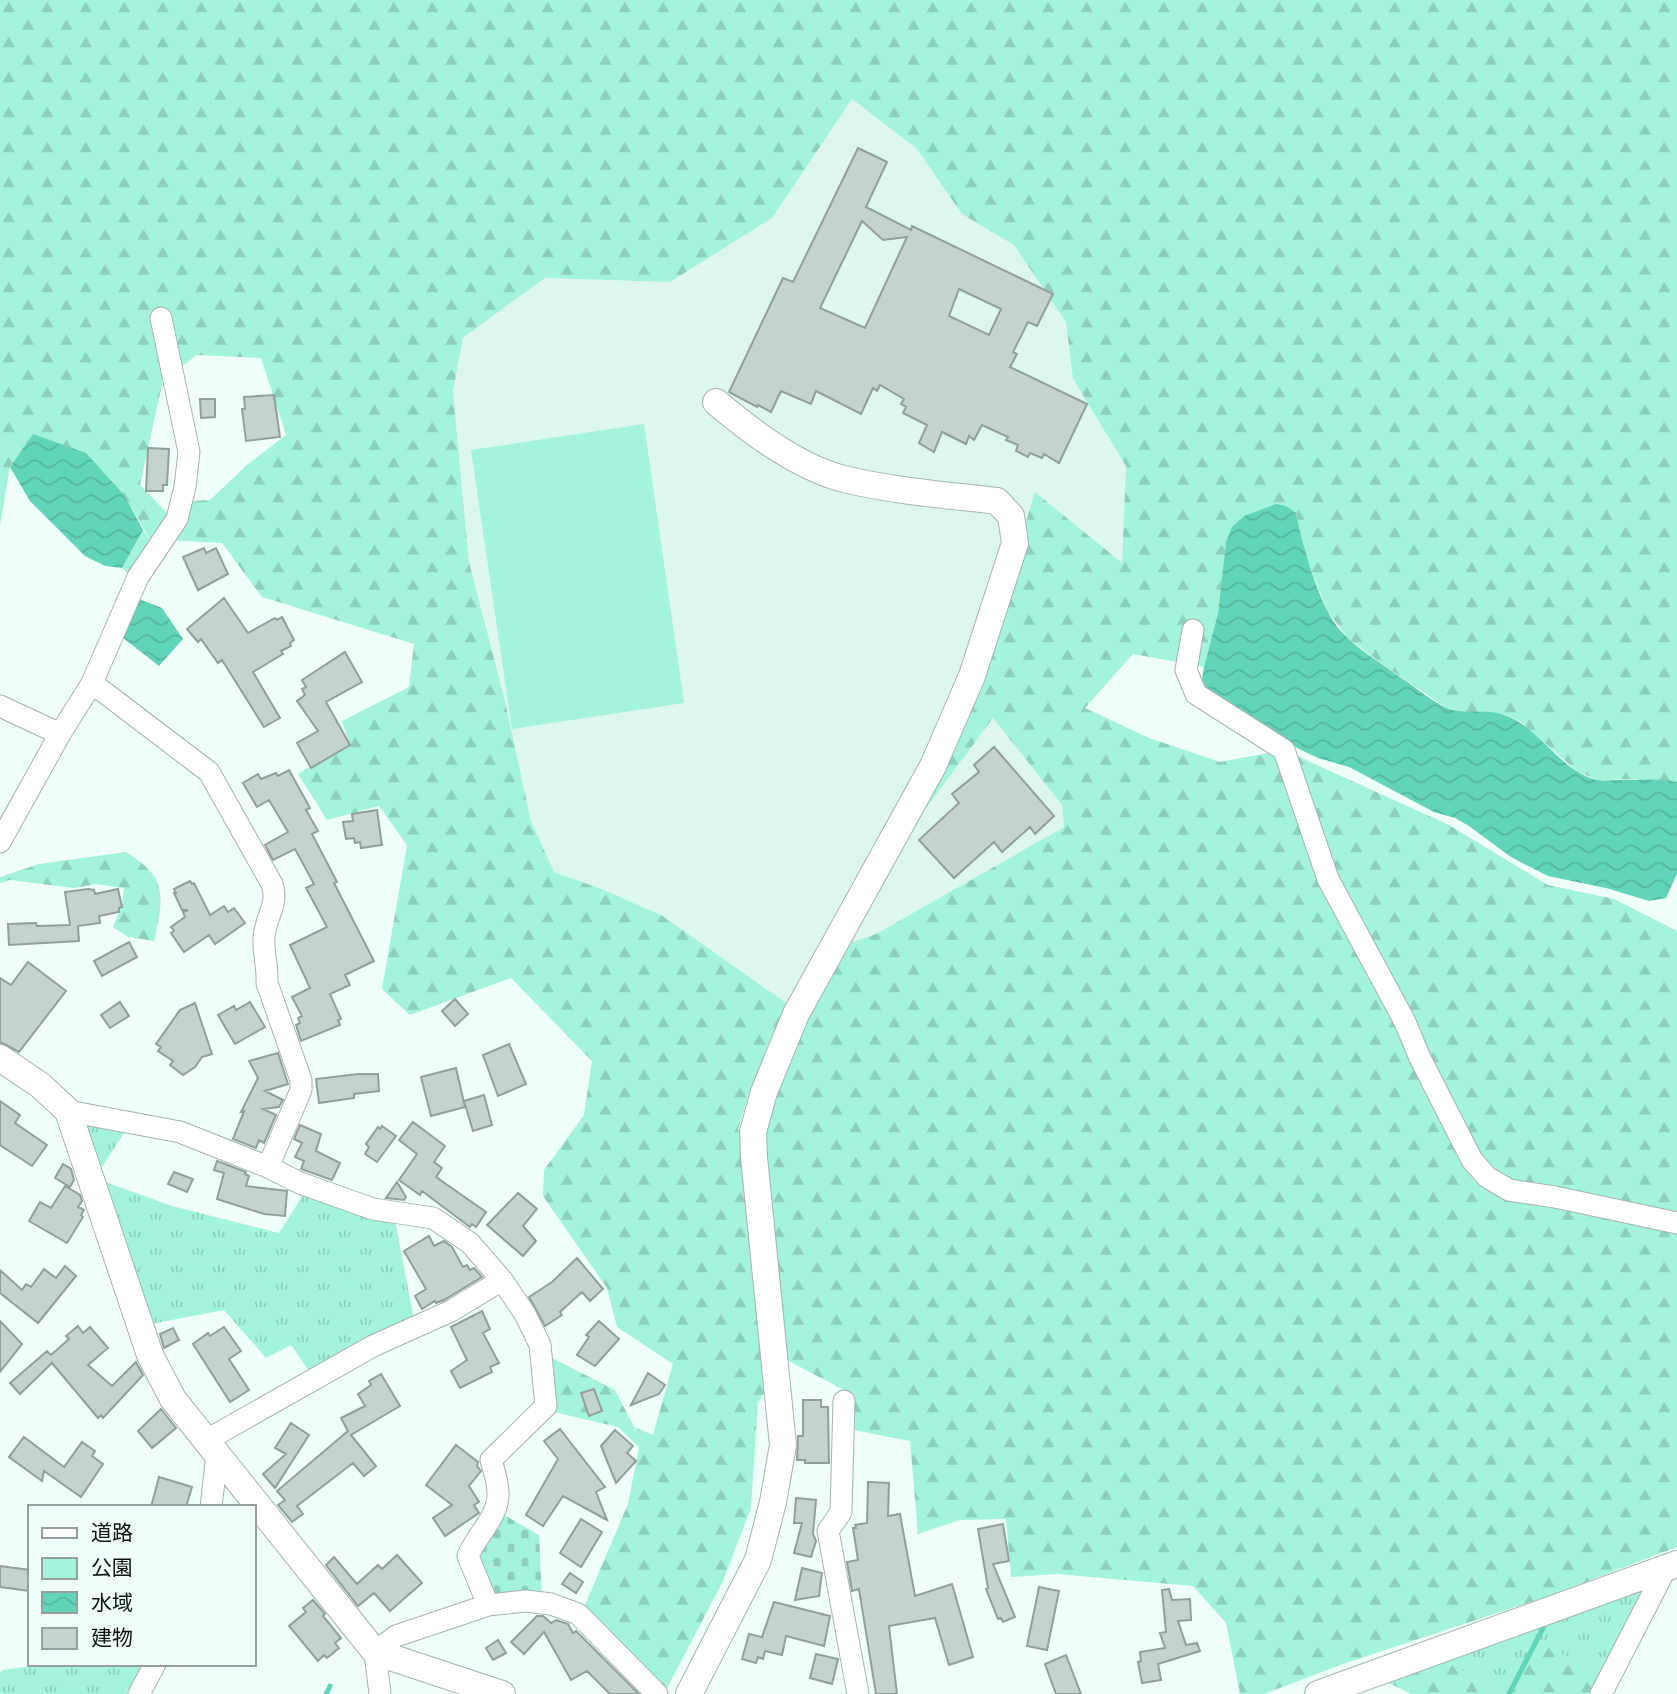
<svg xmlns="http://www.w3.org/2000/svg" width="1677" height="1694" font-family="'DM Sans','Noto Sans JP',sans-serif">
	<style>
		.built { fill: #ddf6ee }
		.grass { fill: url(#grass-tufts) }
		.forest { fill: url(#forest-firs); fill-rule: evenodd }
		.cemetery { fill: url(#cemetery-stones) }
		.park { fill: #a4f3dd }
		.water { fill: url(#water-waves) }
		.lines { fill: none; stroke-linecap: round; stroke-linejoin: round }
		.stream { stroke: #62d5b9; stroke-width: 5 }
		.building { fill: #c4d3ce; stroke: #919f9b; stroke-width: 2; fill-rule: evenodd }
		.minor-casing { stroke: #a4b3ae; stroke-width: 23 }
		.tertiary-casing { stroke: #a4b3ae; stroke-width: 28 }
		.minor { stroke: #fff; stroke-width: 21 }
		.tertiary { stroke: #fff; stroke-width: 26 }
	</style>
	<defs>
		<pattern id="grass-tufts" width="24" height="20" patternUnits="userSpaceOnUse" patternTransform="scale(1.75)"><rect width="24" height="20" fill="#a4f3dd"/><path d="M3 7l-1-3M5 7V3M7 7l1-3M15 17l-1-3M17 17v-4M19 17l1-3" fill="none" stroke="#8ccfbd"/></pattern>
		<pattern id="forest-firs" width="22" height="20" patternUnits="userSpaceOnUse" patternTransform="scale(1.75)"><rect width="22" height="20" fill="#a4f3dd"/><path d="M5 1l3.5 6h-7zM16 11l3.5 6h-7z" fill="#8ccfbd"/></pattern>
		<pattern id="cemetery-stones" width="16" height="16" patternUnits="userSpaceOnUse" patternTransform="scale(1.75)"><rect width="16" height="16" fill="#a4f3dd"/><path d="M2 7V4a2 2 0 0 1 4 0v3zM10 15v-3a2 2 0 0 1 4 0v3z" fill="#8ccfbd"/></pattern>
		<pattern id="water-waves" width="16" height="10" patternUnits="userSpaceOnUse" patternTransform="scale(1.75)"><rect width="16" height="10" fill="#62d5b9"/><path d="M0 5q4-4 8 0t8 0" fill="none" stroke="#54b69e"/></pattern>
	</defs>
	<rect width="100%" height="100%" fill="#effffa"/>
	<path class="built" d="M852 98 916 148 962 214 1014 244 1066 322 1073 379 1126 466 1122 564 1035 493 993 718 1062 805 1064 827 876 934 849 943 792 1007 661 915 604 890 554 872 531 821 505 701 469 562 453 391 463 338 545 278 670 282 772 218Z"/>
	<path class="grass" d="M143 530 152 543 133 578 122 568Z
		M86 1116 130 1124 98 1173 79 1127Z
		M100 1180 172 1206 279 1233 305 1192 395 1220 414 1320 311 1374 291 1345 266 1358 224 1310 146 1325Z
		M1654 1581 1605 1677 1536 1640 1507 1694 1438 1658Z
		M47 1664H148L132 1694H0V1672L3 1670Z"/>
	<path class="forest" d="M0 0H1677V783L1636 779 1598 780 1578 772 1521 722 1503 714 1465 713 1447 708 1382 664 1348 638 1328 612 1307 560 1296 513 1226 542 1218 613 1204 667 1133 654 1085 708 1149 738 1220 762 1284 750 1449 825 1548 885 1614 899 1677 931V1547L1549 1596 1340 1665 1264 1694H1240L1226 1623 1193 1586 1057 1574 1011 1577 1006 1519 960 1520 918 1534 910 1441 854 1430 855 1396 785 1359 758 1403 751 1508 723 1581 665 1692 582 1612 628 1504 639 1447 618 1427 554 1412 546 1355 615 1390 634 1427 653 1435 673 1364 617 1327 607 1288 543 1196 544 1170 584 1115 592 1061 511 978 410 1015 382 989 407 845 379 806 327 820 298 774 349 742 342 721 409 687 414 644 262 597 222 543 169 540 190 501 210 500 248 464 286 435 261 358 197 355 163 380 140 485 171 517 152 543 125 496 33 434 10 467 0 525ZM852 99 916 148 962 214 1014 245 1066 322 1073 379 1126 466 1122 563 1035 492 971 705 900 843 993 718 1062 805 1064 827 876 934 849 943 771 1091 759 1147 738 1130 749 1093 792 1007 661 915 604 890 554 872 531 821 505 701 469 562 453 391 463 338 545 278 670 282 772 218Z
		M126 852C168 878 164 896 154 941L128 937 113 927 122 905 124 888 96 884 74 888 10 880 0 883V877L39 864Z
		M1536 1640 1605 1677 1596 1694H1507Z
		M1438 1658 1507 1694H1411L1381 1679Z"/>
	<path class="cemetery" d="M499 1512 539 1535 542 1596 490 1601 474 1557Z"/>
	<path class="park" d="M644 424 684 703 512 729 471 450Z"/>
	<path class="water" d="M33 434 86 453 125 496 143 530 122 568 105 566 85 556 30 501 10 467Z
		M1276 504 1286 506 1296 513C1303 546 1319 607 1341 631 1358 650 1380 662 1400 677 1416 687 1432 702 1449 709 1468 715 1490 708 1507 716 1542 730 1560 771 1597 780 1604 781 1612 780 1619 780 1638 780 1657 778 1677 782V874L1666 898 1649 901 1606 888 1548 876 1511 857 1469 826 1455 818 1434 812 1349 767 1318 758 1299 749 1208 693 1202 679 1204 667 1218 613 1226 542 1232 527 1244 516Z
		M134 597 162 608 183 639 159 666 118 634Z"/>
	<g class="lines">
		<path class="stream" d="M326 1694 330 1686
			M1509 1694 1543 1628"/>
	</g>
	<path class="building" d="M858 148 887 162 866 207 911 230 912 226 1053 294 1037 326 1028 322 1013 352 1017 354 1010 367 1087 404 1059 463 1044 454 1042 458 1030 453 1028 457 1016 451 1018 445 1006 440 1008 437 982 425 974 440 969 436 966 444 942 432 934 452 919 443 927 425 903 413 906 407 901 404 904 399 880 385 877 391 873 388 861 414 816 391 811 404 781 391 771 412 758 405 757 407 729 392 783 278 793 282ZM862 221 883 240 907 237 865 328 820 308ZM959 289 1001 309 989 335 949 316Z
		M274 395 280 437 246 441 242 409H245L244 397Z
		M200 399H215V417L201 418Z
		M148 448 169 449 167 485H163V491H146Z
		M204 548 206 553 216 548 228 574 198 590 183 557Z
		M224 598 248 633 275 618 277 620 282 617 294 640 290 643 291 646 281 651 283 654 253 672 280 718 264 727 222 660 218 663 201 639 198 642 187 629Z
		M345 652 362 682 326 702 350 745 311 768 297 743 318 731 297 701 305 695 302 689 306 687 302 680Z
		M994 747 1054 816 1035 834 1030 827 1002 852 994 842 954 878 919 840 959 803 952 794 979 772 974 765Z
		M289 770 310 808 306 810 318 831 312 834 337 882 334 883 374 961 345 975 350 985 330 994 341 1019 338 1020 340 1025 301 1041 296 1025 300 1023 298 1018 302 1016 292 997 310 988 290 945 327 927 306 888 314 884 295 849 273 860 265 845 288 832 269 800 257 807 243 783 258 774 261 779 276 773 278 776Z
		M377 810 382 845 361 848 360 842 355 843 354 838 346 839 343 822 353 821 352 814Z
		M190 881 192 884 194 883 210 915 224 906 228 912 234 908 245 923 215 944 209 935 184 952 171 933 174 931 171 927 185 917 183 912 188 910H182L174 893H176L174 889Z
		M88 889 94 890 95 894 118 889 122 907 119 908V912L99 916 100 923 78 926 79 941 9 945 8 924 36 923 37 926 70 925 65 892Z
		M129 942 137 957 102 976 94 961Z
		M28 962 66 991 19 1052 0 1042V978L11 985Z
		M455 999 468 1014 455 1026 442 1011Z
		M120 1002 129 1016 110 1028 101 1015Z
		M250 1002 265 1027 235 1044 218 1015 234 1006 236 1010Z
		M195 1003 212 1054 202 1057 195 1067 183 1075 170 1065 173 1061 158 1051 161 1047 156 1044 180 1010Z
		M509 1044 526 1084 498 1096 483 1055Z
		M278 1053 288 1084 265 1091 283 1100 279 1107 263 1109 276 1115 264 1143 259 1140 256 1148 233 1139 244 1111 241 1112 258 1078 249 1061Z
		M456 1068 465 1107 431 1116 421 1077Z
		M358 1074H378L379 1091 354 1094V1098L319 1103 316 1079Z
		M484 1095 492 1125 473 1131 464 1101Z
		M0 1101 20 1115 15 1123 47 1145 32 1166 0 1145Z
		M413 1122 445 1146 434 1162 442 1168 436 1177 486 1212 476 1227 472 1224 470 1227 422 1191 420 1195 399 1180 417 1154 399 1140Z
		M300 1125 321 1134 316 1151 340 1163 332 1180 301 1169 304 1161 295 1157 302 1143 294 1139Z
		M382 1126 396 1136 377 1162 365 1154 369 1147 366 1144 378 1127 380 1129Z
		M217 1161 246 1172 245 1174 249 1176 246 1186 287 1191 285 1216 264 1214 217 1199 224 1173 214 1170Z
		M63 1164 71 1169 74 1180 70 1187 55 1178Z
		M174 1172 193 1179 187 1192 168 1184Z
		M397 1182 406 1197 404 1200 386 1198Z
		M65 1186 80 1195 82 1201 78 1207 84 1210 81 1215 83 1217 67 1243 29 1221 40 1202 51 1208Z
		M518 1193 537 1209 523 1226 536 1241 523 1256 487 1225Z
		M429 1236 434 1246 444 1241 452 1247 463 1267 467 1265 470 1270 474 1268 482 1277 444 1300 436 1303 435 1301 422 1309 415 1296 426 1289 404 1251Z
		M577 1258 603 1289 590 1301 582 1292 560 1312 562 1315 545 1326 529 1297 552 1282Z
		M65 1266 76 1276 38 1323 0 1293V1270L22 1290 26 1284 31 1287 44 1269 56 1278Z
		M482 1311 490 1329 483 1333 499 1363 490 1367 492 1372 460 1388 451 1371 467 1360 451 1327Z
		M0 1321 22 1344 0 1372Z
		M599 1321 619 1339 595 1366 577 1355 589 1337 586 1335Z
		M78 1326 83 1333 90 1327 108 1348 88 1365 112 1386 136 1362 143 1375 103 1418 101 1415 98 1418 52 1363 20 1394 10 1383 47 1351 51 1355 69 1339 66 1336Z
		M224 1327 241 1351 229 1359 249 1390 230 1402 193 1344 208 1333 210 1336Z
		M173 1328 179 1340 164 1348 160 1334Z
		M648 1373 665 1385 659 1394 631 1405Z
		M381 1374 400 1406 351 1435 376 1466 364 1476 353 1463 297 1506 303 1514 292 1522 278 1505 285 1500 277 1491 348 1431 341 1418 365 1406 358 1394 371 1385 369 1381Z
		M594 1389 602 1411 589 1416 581 1393Z
		M803 1400H821V1407H828L829 1463H805V1460H797L798 1436H803Z
		M161 1409 176 1428 152 1448 138 1431Z
		M291 1423 309 1435 275 1488 263 1474 286 1454 275 1448Z
		M560 1429 605 1487 596 1492 607 1520 563 1496 543 1526 526 1515 558 1459 544 1441Z
		M615 1430 633 1446 627 1453 636 1461 616 1483 601 1446Z
		M24 1437 64 1467 82 1442 95 1451 92 1456 103 1464 81 1497 44 1471 42 1481 9 1457Z
		M456 1445 478 1462 477 1466 481 1471 469 1486 479 1502 474 1505 479 1513 445 1536 433 1518 452 1505 426 1485Z
		M159 1477 192 1487 186 1507H151Z
		M868 1482 889 1483 888 1516 900 1514 915 1596 952 1584 973 1657 949 1665 935 1618 889 1626 897 1694H876L859 1589 852 1591 847 1562 858 1560 853 1528H856L855 1525 867 1523Z
		M796 1498 816 1500 813 1534 816 1541 811 1557 794 1553 802 1523H794Z
		M581 1519 602 1532 581 1567 560 1553Z
		M1003 1524 1009 1561 993 1564 1015 1617 1003 1622 1001 1618 998 1619 986 1589 988 1588 978 1529Z
		M397 1555 422 1583 390 1611 374 1593 358 1606 326 1565 334 1557 357 1584 378 1565 382 1569Z
		M0 1566 30 1570V1591L0 1587Z
		M802 1568 822 1573 819 1596 795 1600Z
		M570 1573 583 1582 576 1593 562 1584Z
		M1039 1587 1059 1591 1047 1650 1027 1646Z
		M1169 1589 1172 1600 1190 1599 1191 1620 1178 1621 1186 1645 1197 1643 1200 1651 1158 1664 1161 1680 1142 1683 1138 1662 1141 1661 1140 1652 1165 1648 1160 1633 1166 1632 1162 1590Z
		M313 1600 325 1614 323 1616 341 1638 335 1643 339 1648 327 1658 324 1655 318 1661 289 1626 306 1612 303 1608Z
		M774 1602 830 1616 824 1646 786 1636 782 1655 765 1651 763 1659 758 1657 756 1663 742 1659 749 1634 762 1637Z
		M537 1616H543L551 1623 556 1620 568 1624 573 1633 576 1631 639 1694H610L587 1671 571 1680 544 1632 524 1654 511 1642Z
		M498 1640 506 1653 493 1660 486 1648Z
		M816 1654 838 1659 832 1684 810 1678Z
		M1066 1655 1081 1694H1056L1045 1664Z"/>
	<g class="lines">
		<g class="minor-casing">
			<path id="minor" d="M1193 630 1186 670 1196 694 1284 750 1328 879 1405 1022 1420 1058 1472 1160 1487 1177 1509 1190 1555 1197 1677 1223
				M92 683 209 772 272 884C279 905 265 917 264 938 263 953 268 968 267 983L301 1080V1090L268 1167
				M0 706 60 734
				M0 842 60 734 92 683 138 577 177 519 185 487 189 452 161 318
				M68 1111 180 1132 268 1167 300 1183 373 1209 433 1218 470 1243 502 1280 525 1314 540 1345 546 1406 491 1460C494 1470 498 1482 498 1493 499 1517 476 1535 468 1556L488 1605 396 1636 375 1652 380 1694
				M844 1401 841 1512 828 1531 858 1694
				M205 1441 373 1346 451 1311 502 1280
				M211 1507 217 1455
				M488 1605 526 1601 551 1604 578 1614 657 1694
				M139 1694 155 1664
				M1601 1694 1666 1568"/>
		</g>
		<g class="tertiary-casing">
			<path id="tertiary" d="M0 1058 40 1085 68 1111 150 1355 173 1399 375 1652 502 1694
				M689 1694 758 1560 773 1502 783 1445 754 1157 753 1132 764 1092 796 1014 933 766 972 676 1015 543 1011 516 997 501C946 495 893 491 844 479 800 468 750 431 716 402
				M1318 1694 1677 1564"/>
		</g>
		<use href="#minor" class="minor"/>
		<use href="#tertiary" class="tertiary"/>
	</g>
	<rect x="28" y="1505" width="228" height="161" fill="#effffa" stroke="#95a09d" stroke-width="2"/>
	<rect x="42" y="1528" width="35" height="10" fill="#ffffff" stroke="#95a09d" stroke-width="2"/>
	<text x="91" y="1540" font-size="21" fill="#0d1211">道路</text>
	<rect x="42" y="1558" width="35" height="21" fill="#a4f3dd" stroke="#95a09d" stroke-width="2"/>
	<text x="91" y="1575" font-size="21" fill="#0d1211">公園</text>
	<rect x="42" y="1592" width="35" height="21" fill="url(#water-waves)" stroke="#95a09d" stroke-width="2"/>
	<text x="91" y="1610" font-size="21" fill="#0d1211">水域</text>
	<rect x="42" y="1628" width="35" height="21" fill="#c4d3ce" stroke="#95a09d" stroke-width="2"/>
	<text x="91" y="1645" font-size="21" fill="#0d1211">建物</text>
</svg>
